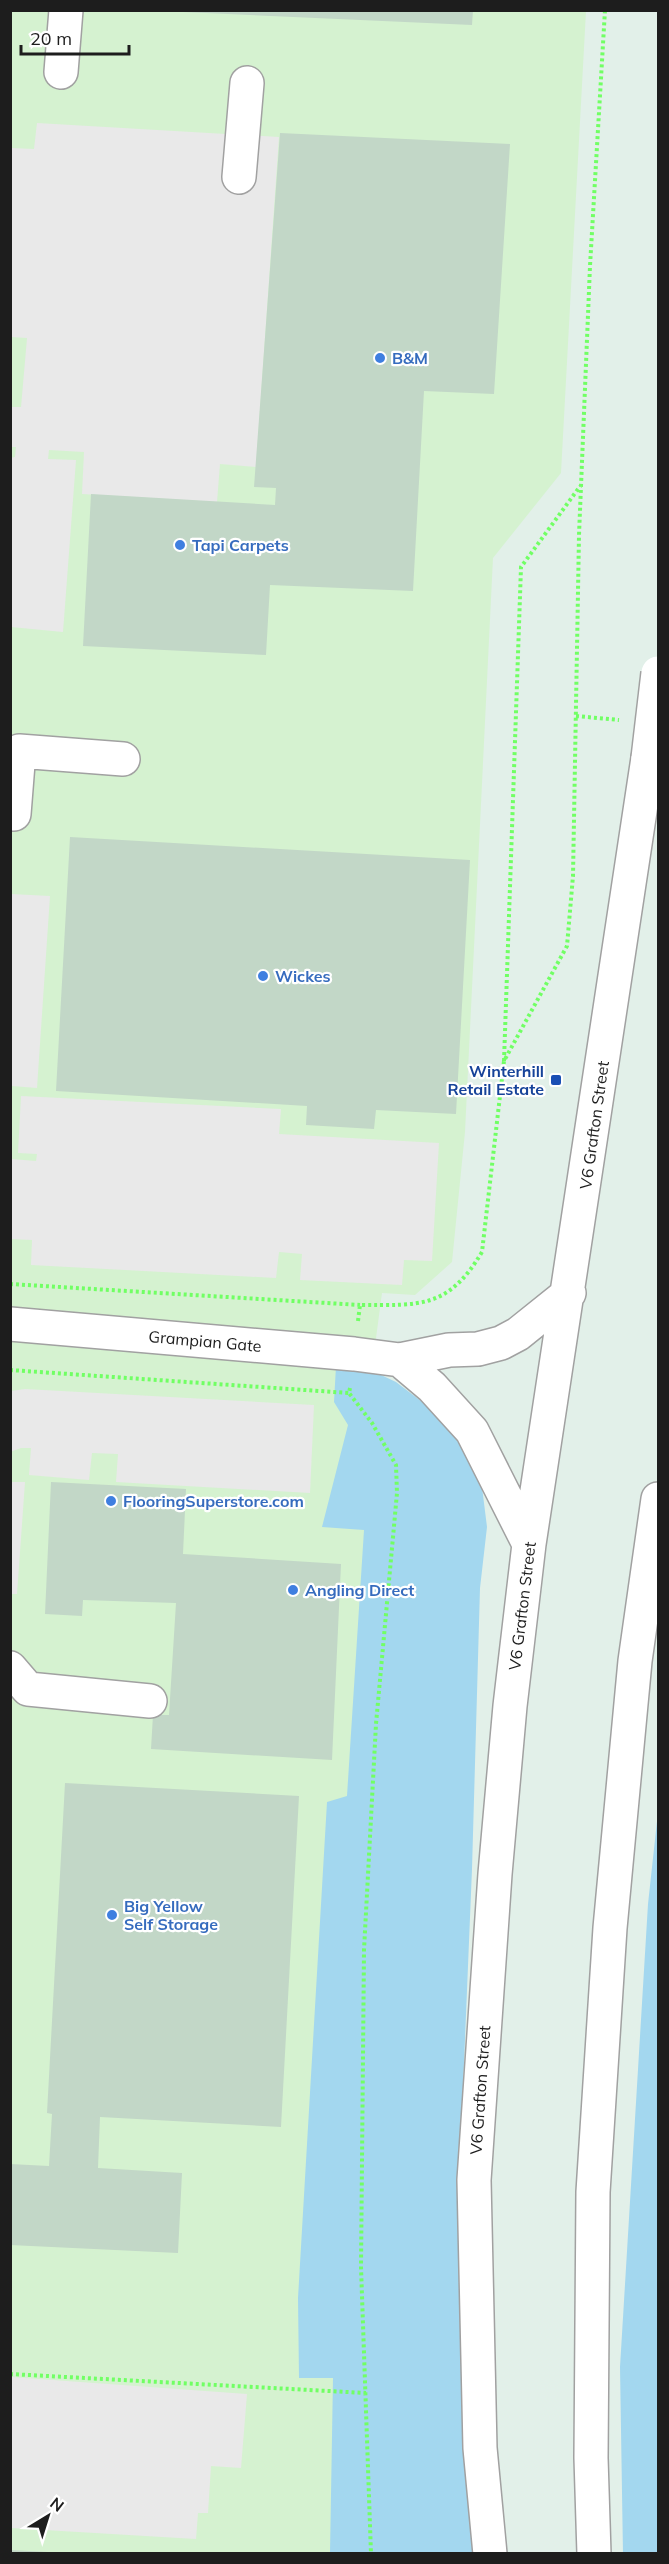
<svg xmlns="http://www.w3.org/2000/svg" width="669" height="2564" font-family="Mulish,sans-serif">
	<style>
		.commercial { fill: #d5f2d0 }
		.grass { fill: #a3d7ef }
		.parking { fill: #e9e9e9 }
		.building { fill: #c2d7c7 }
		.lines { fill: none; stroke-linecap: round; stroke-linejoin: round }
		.minor-casing { stroke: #a1a1a1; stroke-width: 36 }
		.path { stroke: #71ff64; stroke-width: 4; stroke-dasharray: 3 3; stroke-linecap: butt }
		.minor { stroke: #fff; stroke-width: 33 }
		.minor-bridge-casing { stroke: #a1a1a1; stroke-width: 36; stroke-linecap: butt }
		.minor-bridge { stroke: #fff; stroke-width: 33 }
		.shop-dot { fill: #3f7fe0; stroke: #fff; stroke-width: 2 }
		.transit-dot { fill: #1a4fb4; stroke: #fff; stroke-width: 2 }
		.labels { text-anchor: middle; stroke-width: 4.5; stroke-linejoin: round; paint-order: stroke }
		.shop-label { font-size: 16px; font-weight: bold; fill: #366cbe; stroke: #fff; text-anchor: start }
		.transit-label { font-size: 16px; font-weight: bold; fill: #164399; stroke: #fff; text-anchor: end }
		.street-label { font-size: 16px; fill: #1d1d1d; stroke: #fff }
	</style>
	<rect width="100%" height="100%" fill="#e2f0e9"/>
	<path class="commercial" d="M11 11H586L561 473 493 558 465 1132 452 1262 415 1295 382 1293 361 1451 383 1486 338 2553 11 2554Z"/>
	<path class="grass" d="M336 1366 379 1374 396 1382 434 1411 468 1455 482 1487 487 1527 480 1588 472 1869 461 2136 477 2553H330L333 2378H299L298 2298 327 1802 347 1796 364 1530 322 1527 348 1425 334 1402Z
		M658 1812V2553L623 2554 620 2367 648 1904Z"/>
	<path class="parking" d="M37 123 279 137 256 467 220 464 217 502 82 494 84 452 49 450 48 459 76 460 63 632 11 627 10 458 15 457 16 447H11V407H21L27 338 11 337V148L34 149Z
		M11 894 50 896 37 1088 12 1086 11 1107Z
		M21 1096 281 1109 279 1134 439 1143 432 1261 404 1260 402 1285 300 1280 302 1254 279 1252 276 1278 31 1265 32 1240 11 1239V1159L36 1161 37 1154 18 1153Z
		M25 1389 314 1405 310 1493 116 1482 118 1454 92 1453 89 1480 29 1475 31 1448H21L10 1452 11 1391Z
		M11 1482H25L17 1594H11Z
		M11 2377 247 2394 241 2468 211 2466 208 2513H198L196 2539 11 2528Z"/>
	<path class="building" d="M183 10H473L472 25 183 12Z
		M280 133 510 144 494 394 424 391 413 591 270 585 266 655 83 646 91 494 275 505 276 488 254 487Z
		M70 837 470 860 456 1114 376 1110 374 1129 306 1125 307 1106 56 1091Z
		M51 1482 186 1489 183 1554 341 1564 332 1760 151 1749 153 1715H169L176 1603 83 1600 82 1616 45 1614Z
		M65 1783 299 1796 281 2127 100 2117 98 2168 182 2173 178 2253 10 2245V2164L49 2166 52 2114 47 2113Z
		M10 2550 48 2552V2554H10Z"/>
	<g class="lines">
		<g class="minor-casing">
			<path id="minor" d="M61 72 66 10
				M239 177 247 83
				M14 814 19 751 123 759
				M10 1324 354 1354 400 1360 449 1350 478 1349 501 1343 518 1334 569 1293
				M400 1360 432 1387 472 1431 529 1544
				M10 1668 28 1689 150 1701
				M490 2554 480 2448 474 2180 495 1874 510 1706 529 1544 648 758
				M594 2554 591 2458 593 2192 610 1928 635 1661 658 1499"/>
		</g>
		<path class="path" d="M576 716 619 720
			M504 1061 521 567 581 485
			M10 1284 360 1305
			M358 1321 360 1305C420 1305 448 1309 482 1252L504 1061 567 946 573 876 579 535 590 266 605 10
			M10 1370 349 1393
			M350 1388 349 1393 372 1423 396 1465 397 1493 376 1724 364 1950 361 2267 371 2554
			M10 2374 366 2393"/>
		<use href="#minor" class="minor"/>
		<g class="minor-bridge-casing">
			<path id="minor-bridge" d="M648 758 658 673"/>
		</g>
		<use href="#minor-bridge" class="minor-bridge"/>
	</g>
	<g class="shop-dot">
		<circle cx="380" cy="358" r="6"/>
		<circle cx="180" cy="545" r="6"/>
		<circle cx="263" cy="976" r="6"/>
		<circle cx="111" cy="1501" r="6"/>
		<circle cx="293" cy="1590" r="6"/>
		<circle cx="112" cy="1915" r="6"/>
	</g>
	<rect class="transit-dot" x="550" y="1074" width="12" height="12" rx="3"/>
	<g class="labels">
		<g class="shop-label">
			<text x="392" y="364">B&amp;M</text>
			<text x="192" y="551">Tapi Carpets</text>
			<text x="275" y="982">Wickes</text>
			<text x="123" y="1507">FlooringSuperstore.com</text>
			<text x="305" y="1596">Angling Direct</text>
			<text x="124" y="1912">Big Yellow<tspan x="124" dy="18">Self Storage</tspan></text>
		</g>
		<g class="transit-label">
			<text x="544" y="1077">Winterhill<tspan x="544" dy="18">Retail Estate</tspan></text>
		</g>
		<g class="street-label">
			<text transform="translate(594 1125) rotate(-82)" y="6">V6 Grafton Street</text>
			<text transform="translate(205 1341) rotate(5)" y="6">Grampian Gate</text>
			<text transform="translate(522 1606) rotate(-83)" y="6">V6 Grafton Street</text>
			<text transform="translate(480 2090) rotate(-86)" y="6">V6 Grafton Street</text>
		</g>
	</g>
	<rect width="669" height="2564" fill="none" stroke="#1d1d1d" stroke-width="24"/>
	<g transform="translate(48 2516) rotate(38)" stroke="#ffffff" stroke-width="4.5" paint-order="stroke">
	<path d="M0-4.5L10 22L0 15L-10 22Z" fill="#1d1d1d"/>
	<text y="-9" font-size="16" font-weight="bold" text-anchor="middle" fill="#1d1d1d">N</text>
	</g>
	<path d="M21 45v9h108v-9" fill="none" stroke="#1d1d1d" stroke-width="3"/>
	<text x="30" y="45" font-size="18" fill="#1d1d1d" stroke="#ffffff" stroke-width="4.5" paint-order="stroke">20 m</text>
</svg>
